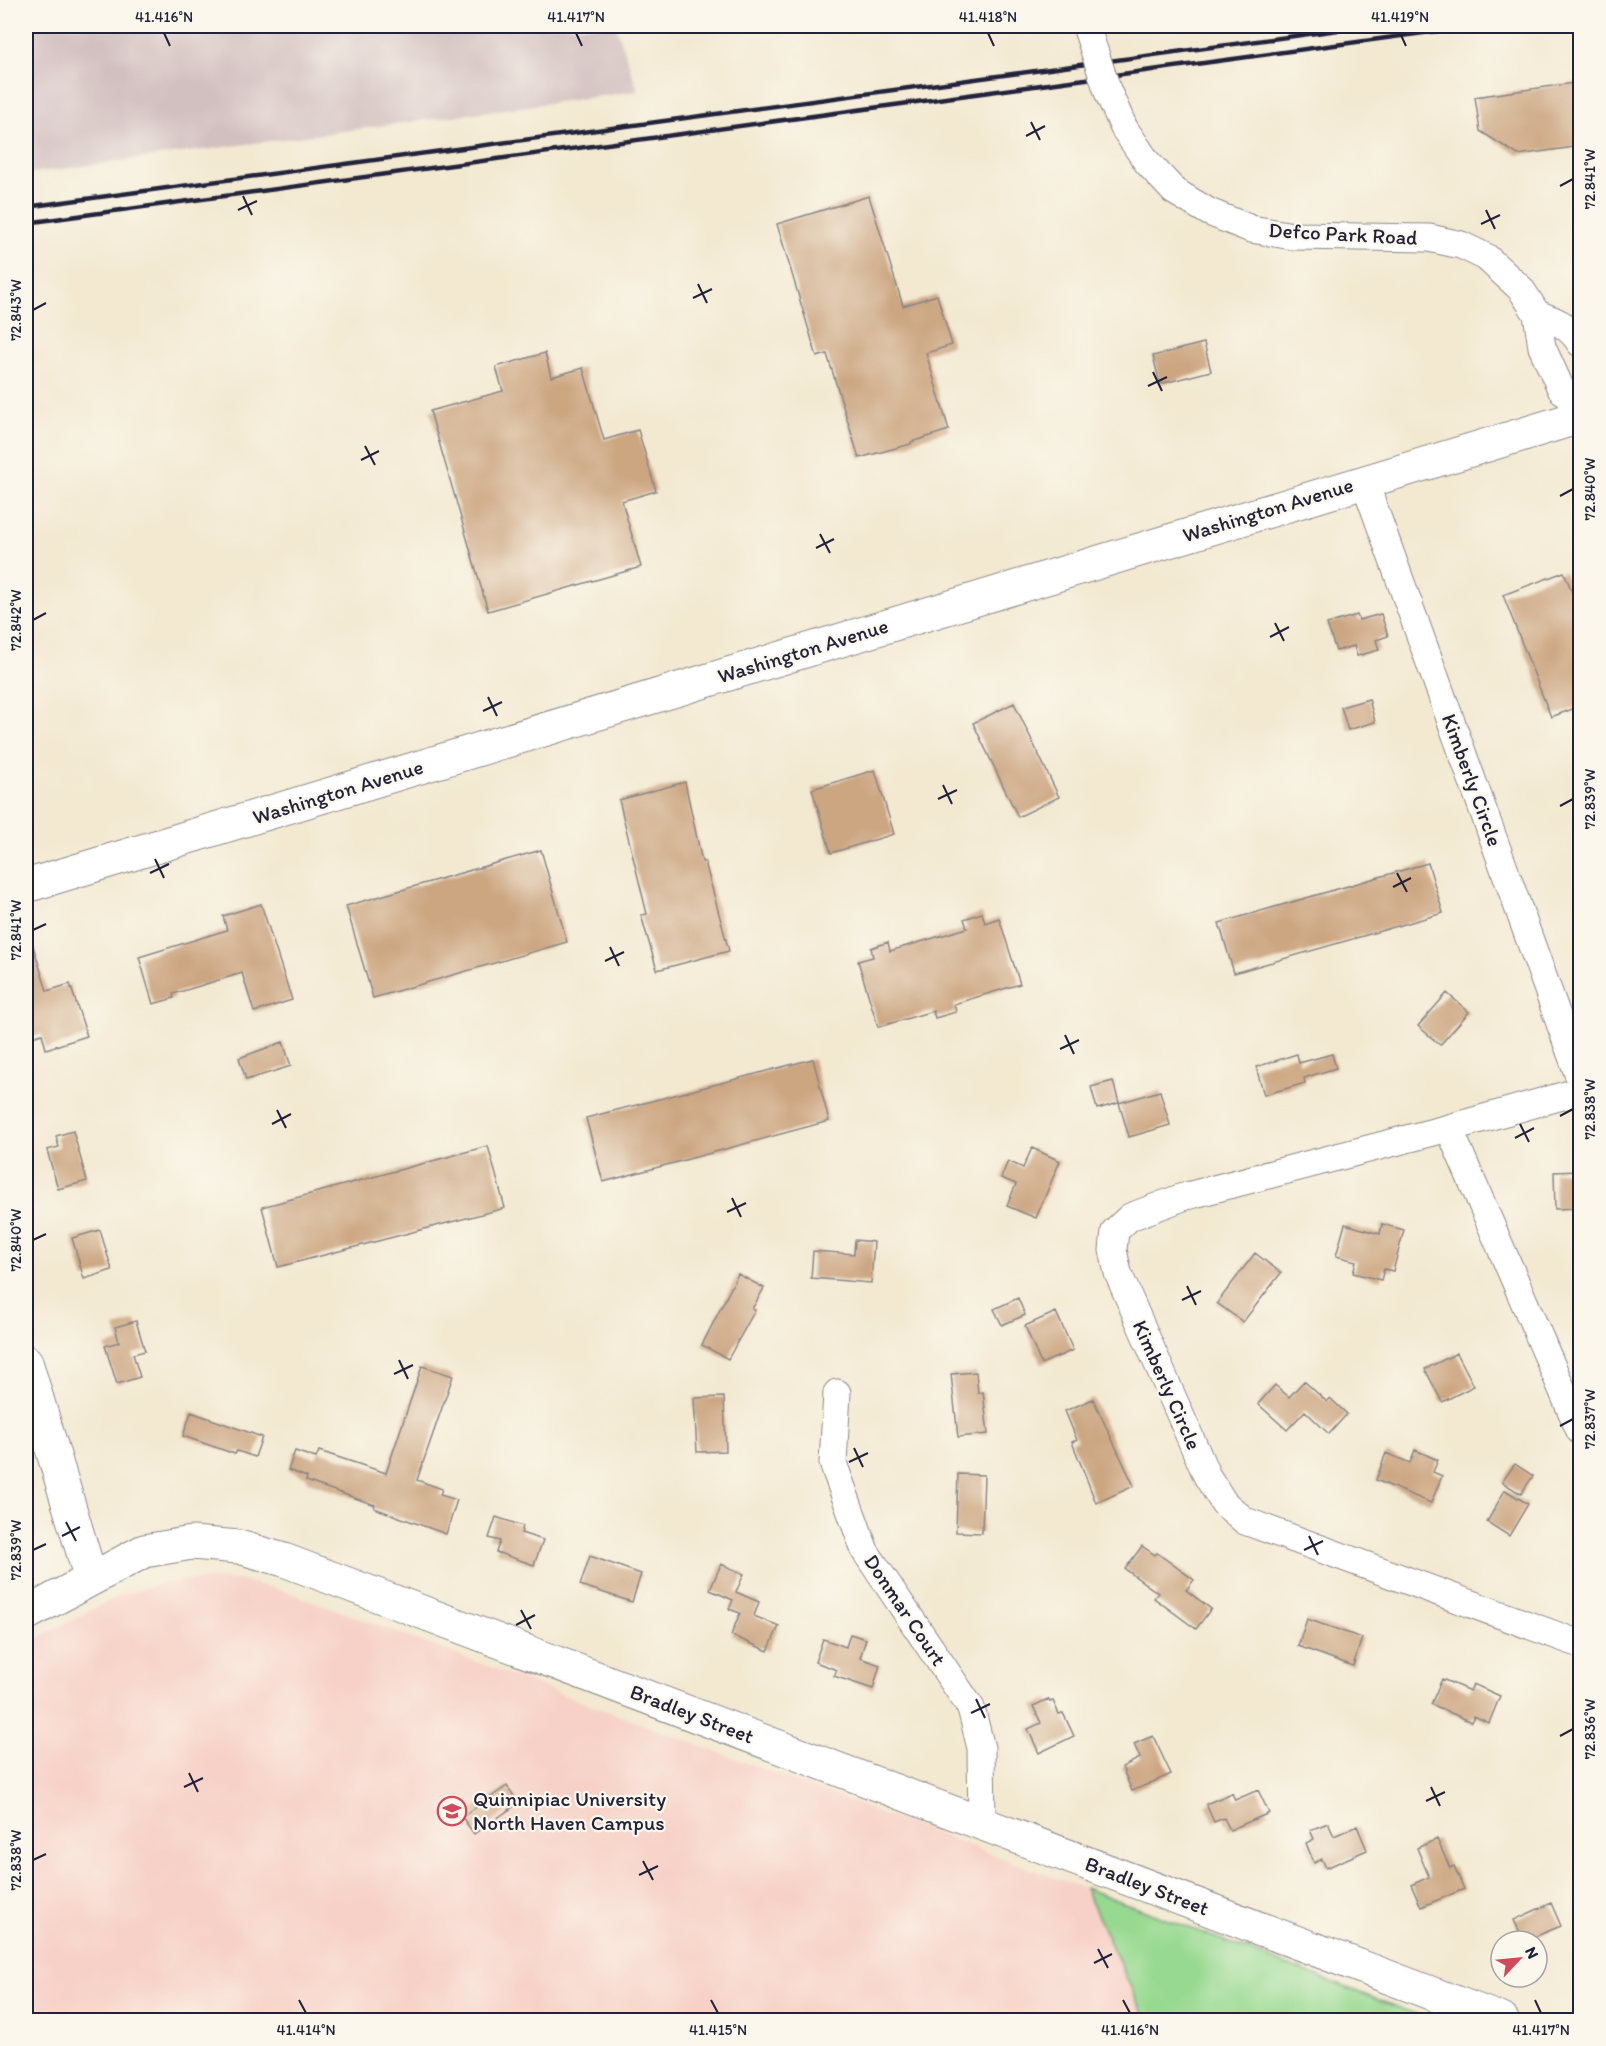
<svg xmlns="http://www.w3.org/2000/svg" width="1606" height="2046" font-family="Itim,sans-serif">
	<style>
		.built { fill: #f7d1c7 }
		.industrial { fill: #d2bfc0 }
		.green { fill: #97d990; stroke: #5c7e66; stroke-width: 1.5 }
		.building { fill: #cca681 }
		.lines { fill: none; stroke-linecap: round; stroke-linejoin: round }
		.minor-casing { stroke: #8a8686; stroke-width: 29 }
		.tertiary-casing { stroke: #8a8686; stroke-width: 35 }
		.primary-casing { stroke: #8a8686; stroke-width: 35 }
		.minor { stroke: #fff; stroke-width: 27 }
		.tertiary { stroke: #fff; stroke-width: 33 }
		.primary { stroke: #fff; stroke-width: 33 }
		.rail { stroke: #22223b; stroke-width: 4.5 }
		.minor-bridge-casing { stroke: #8a8686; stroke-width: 29; stroke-linecap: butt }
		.minor-bridge { stroke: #fff; stroke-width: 27 }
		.ticks { fill: none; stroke: #22223b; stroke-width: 2 }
		.labels { text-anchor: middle; stroke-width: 4.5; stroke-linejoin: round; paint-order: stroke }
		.street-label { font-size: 21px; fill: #22223b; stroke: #fbf7ec }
		.poi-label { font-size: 21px; fill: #22223b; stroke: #fbf7ec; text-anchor: start }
		.neatline { fill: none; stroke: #22223b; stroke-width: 2 }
		.ticks-label { font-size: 15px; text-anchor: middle; fill: #22223b }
	</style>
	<rect width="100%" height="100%" fill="#fbf7ec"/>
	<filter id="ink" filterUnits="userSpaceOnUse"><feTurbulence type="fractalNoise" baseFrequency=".0167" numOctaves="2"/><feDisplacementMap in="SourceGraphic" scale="12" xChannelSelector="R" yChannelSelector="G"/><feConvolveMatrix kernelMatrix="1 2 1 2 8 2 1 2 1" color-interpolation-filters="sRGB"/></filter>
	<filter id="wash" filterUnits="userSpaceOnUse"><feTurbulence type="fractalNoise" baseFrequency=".008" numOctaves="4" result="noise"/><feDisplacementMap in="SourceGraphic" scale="24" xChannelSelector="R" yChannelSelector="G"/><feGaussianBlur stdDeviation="1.35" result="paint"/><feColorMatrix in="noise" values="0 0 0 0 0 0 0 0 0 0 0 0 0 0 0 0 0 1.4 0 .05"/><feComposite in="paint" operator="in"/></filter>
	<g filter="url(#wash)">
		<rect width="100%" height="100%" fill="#f3e9d1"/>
		<path class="built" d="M213 1579 239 1580 288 1592 1085 1889 1146 2020H26V1644L118 1596 163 1583Z"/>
		<path class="industrial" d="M26 26H616L638 91 26 174Z"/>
		<path class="green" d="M1085 1888 1431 2020H1146Z"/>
		<g id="blocks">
			<path class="building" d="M1581 82V146L1518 155 1480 131 1475 97Z
				M869 196 903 306 937 295 952 345 926 353 949 430 911 442V444L859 458 827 354 817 357 777 224Z
				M1204 343 1211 371 1160 384 1153 356Z
				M545 353 551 377 583 368 604 440 638 430 656 491 622 501 641 567 488 611 430 411 503 391 496 367Z
				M1564 572 1581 614V706L1551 717 1503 595Z
				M1381 614 1388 636 1376 640 1379 650 1357 656 1354 646 1336 651 1327 624 1357 615 1359 620Z
				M1369 699 1375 722 1348 730 1341 707Z
				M1014 703 1059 797 1018 817 973 723Z
				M875 770 894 834 831 853 812 789Z
				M685 782 702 862H705L729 951 657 970 641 915 647 914 619 800Z
				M541 850 567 942 373 998 346 906Z
				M1428 863 1443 913 1234 973 1219 923Z
				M261 904 292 1000 254 1012 242 973 173 994 174 998 153 1004 139 957 227 930 223 916Z
				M982 913 985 923 999 918 1020 984 954 1004 956 1012 935 1018 933 1011 878 1027 858 961 873 957 871 948 888 942 890 951 967 928 964 919Z
				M30 936 47 991 70 984 87 1036 46 1049 42 1034 26 1039V937Z
				M1447 993 1469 1012 1440 1045 1418 1026Z
				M283 1042 291 1066 246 1080 239 1058Z
				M1297 1054 1299 1063 1332 1054 1336 1068 1304 1078 1305 1083 1264 1095 1256 1067Z
				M813 1059 829 1121 603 1182 586 1118Z
				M1113 1081 1119 1103 1097 1109 1091 1087Z
				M1160 1091 1170 1125 1129 1137 1119 1103Z
				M73 1131 87 1181 58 1189 47 1150 59 1147 56 1136Z
				M488 1146 505 1208 278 1267 262 1207Z
				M1032 1148 1060 1161 1036 1218 1007 1206 1016 1184 1001 1178 1008 1161 1023 1168Z
				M1579 1171 1581 1208 1555 1209 1554 1172Z
				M1345 1224 1380 1234 1382 1224 1404 1230 1393 1271 1384 1269 1381 1280 1353 1273 1356 1261 1336 1256Z
				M100 1230 112 1270 84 1279 72 1238Z
				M855 1240 874 1242 871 1283 811 1278 813 1251 854 1254Z
				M1255 1253 1281 1273 1243 1322 1217 1303Z
				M738 1274 764 1288 752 1309 755 1310 728 1359 702 1345Z
				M1018 1298 1025 1315 1002 1325 994 1309Z
				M1056 1312 1073 1350 1041 1364 1025 1326Z
				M136 1321 145 1351 133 1354 140 1377 117 1384 105 1346 119 1342 115 1327Z
				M1457 1353 1474 1386 1442 1402 1425 1369Z
				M422 1366 453 1376 417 1480 442 1489 440 1495 457 1500 446 1534 374 1508 375 1505 306 1481 307 1477 288 1470 295 1451 316 1458 319 1451 386 1473Z
				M976 1372 978 1393 983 1392 988 1434 958 1437 951 1374Z
				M1304 1381 1327 1402 1330 1398 1347 1414 1329 1434 1305 1411 1287 1430 1258 1404 1275 1385 1289 1397Z
				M724 1397 726 1451 697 1452 694 1398Z
				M1093 1399 1134 1486 1096 1503 1072 1442 1077 1440 1065 1411Z
				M191 1412 262 1437 255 1457 237 1451 235 1454 183 1436Z
				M1415 1450 1438 1460 1433 1472 1442 1476 1431 1503 1376 1480 1386 1453 1410 1463Z
				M1515 1464 1533 1476 1521 1494 1502 1482Z
				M958 1474 984 1475 982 1533 956 1532Z
				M1505 1490 1528 1504 1509 1536 1487 1522Z
				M496 1517 523 1526 521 1533 543 1540 534 1565 496 1552 500 1541 489 1538Z
				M1142 1546 1155 1555 1157 1553 1194 1580 1186 1590 1211 1609 1196 1629 1154 1598 1158 1593 1125 1569Z
				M590 1556 641 1574 632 1602 580 1585Z
				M721 1564 744 1574 736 1592 759 1602 754 1616 779 1626 768 1651 731 1635 740 1613 729 1609 733 1600 710 1590Z
				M1307 1619 1362 1638 1353 1666 1298 1646Z
				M850 1634 866 1639 860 1658 880 1665 873 1689 834 1676 837 1670 815 1662 823 1639 846 1647Z
				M1442 1679 1470 1691 1473 1684 1500 1696 1489 1723 1474 1716 1471 1722 1431 1704Z
				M1048 1699 1050 1702 1053 1701 1059 1714 1063 1713 1074 1736 1039 1753 1028 1729 1041 1723 1033 1706Z
				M1153 1736 1171 1774 1132 1791 1122 1767 1140 1758 1134 1744Z
				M507 1786 519 1803 474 1834 462 1817Z
				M1258 1790 1269 1813 1230 1830 1224 1818 1214 1822 1206 1804 1232 1793 1235 1800Z
				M1328 1823 1334 1836 1357 1826 1367 1850 1326 1868 1322 1859 1314 1863 1306 1843 1314 1839 1310 1830Z
				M1437 1839 1450 1868 1454 1866 1464 1889 1421 1907 1411 1885 1429 1877 1417 1848Z
				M1551 1903 1561 1926 1524 1941 1514 1920Z"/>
		</g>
	</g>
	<g filter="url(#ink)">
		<use href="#blocks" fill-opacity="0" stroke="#8a8686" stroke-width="1.5"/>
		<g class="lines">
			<g class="minor-casing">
				<path id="minor" d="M1124 128 1147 162 1174 191 1209 212 1251 229 1293 236 1429 238 1461 245 1486 257 1521 289 1537 314 1542 347 1561 389 1580 407
					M1537 314C1555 320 1570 326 1580 343
					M1364 480 1580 1079
					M1449 1128 1580 1091
					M837 1393 833 1463 865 1551 971 1708 981 1748 982 1824
					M1580 1431 1449 1128 1183 1197 1130 1217 1115 1231 1113 1250 1118 1273 1207 1476 1224 1503 1245 1521 1580 1644"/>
			</g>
			<g class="tertiary-casing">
				<path id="tertiary" d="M26 1362 91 1579
					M26 1614 144 1551 192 1543 239 1547 284 1560 1502 2020"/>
			</g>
			<g class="primary-casing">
				<path id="primary" d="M26 886 1580 417"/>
			</g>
			<use href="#minor" class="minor"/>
			<use href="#tertiary" class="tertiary"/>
			<use href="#primary" class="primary"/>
			<path class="rail" d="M26 207 1368 26
				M26 223 1475 26"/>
			<g class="minor-bridge-casing">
				<path id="minor-bridge" d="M1086 26 1108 92 1124 128"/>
			</g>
			<use href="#minor-bridge" class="minor-bridge"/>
		</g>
	</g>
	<path class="ticks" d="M164 33 170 46M576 33 582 46M988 33 994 46M1400 33 1406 46M1031 122 1040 140M1026 136 1045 126M1560 186 1573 179M243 196 252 215M238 210 257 201M1486 210 1495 229M1481 224 1500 215M698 284 707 303M693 298 712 289M33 310 46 303M1153 372 1162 391M1148 386 1167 377M365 446 375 465M361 460 379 451M1560 496 1573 489M820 534 830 553M816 548 834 539M33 620 46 613M1275 623 1284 641M1270 637 1289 627M488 697 497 716M483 711 502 702M943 785 952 804M938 799 957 790M1560 806 1573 799M155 859 164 878M150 873 169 864M1397 873 1407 892M1393 887 1411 878M33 930 46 924M610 947 619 966M605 961 624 952M1065 1035 1074 1054M1060 1049 1079 1040M277 1110 286 1128M1560 1116 1573 1109M272 1124 291 1114M1520 1124 1529 1142M1515 1138 1534 1128M732 1198 741 1217M727 1212 746 1203M33 1240 46 1234M1187 1286 1196 1305M1182 1300 1201 1291M399 1360 408 1379M394 1374 413 1365M1560 1426 1573 1419M854 1448 863 1467M849 1462 868 1453M66 1522 76 1541M62 1536 80 1527M1309 1536 1318 1555M33 1550 46 1544M1304 1550 1323 1541M521 1610 531 1629M516 1625 535 1615M976 1699 985 1718M971 1713 990 1704M1560 1736 1573 1729M189 1773 198 1792M184 1787 203 1778M1431 1787 1440 1806M1426 1801 1445 1792M33 1860 46 1854M643 1861 653 1880M639 1875 658 1866M1098 1949 1108 1968M1094 1963 1112 1954M299 2000 306 2013M711 2000 718 2013M1123 2000 1130 2013M1535 2000 1541 2013"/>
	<defs>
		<g id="university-ring" transform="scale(1.5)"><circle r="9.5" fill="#fbf7ec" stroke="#d1495b" stroke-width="1.5"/><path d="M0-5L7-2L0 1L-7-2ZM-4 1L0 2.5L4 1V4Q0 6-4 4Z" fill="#d1495b"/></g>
	</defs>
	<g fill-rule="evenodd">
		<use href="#university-ring" x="452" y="1811"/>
	</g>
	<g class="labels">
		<g class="street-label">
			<text transform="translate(1343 234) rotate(3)" y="7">Defco Park Road</text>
			<text transform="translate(1268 510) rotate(-17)" y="7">Washington Avenue</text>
			<text transform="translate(803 651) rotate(-17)" y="7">Washington Avenue</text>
			<text transform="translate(1472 780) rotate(70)" y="7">Kimberly Circle</text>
			<text transform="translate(338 792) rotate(-17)" y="7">Washington Avenue</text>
			<text transform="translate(1167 1385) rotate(66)" y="7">Kimberly Circle</text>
			<text transform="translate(905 1610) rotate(56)" y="7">Donmar Court</text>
			<text transform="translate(692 1714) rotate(21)" y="7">Bradley Street</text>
			<text transform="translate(1147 1886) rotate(21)" y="7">Bradley Street</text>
		</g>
		<g class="poi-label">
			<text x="473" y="1806">Quinnipiac University<tspan x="473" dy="24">North Haven Campus</tspan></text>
		</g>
	</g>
	<rect width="1606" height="2046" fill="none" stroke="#fbf7ec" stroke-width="66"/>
	<g transform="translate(1519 1959) rotate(64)"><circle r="28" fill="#fbf7ec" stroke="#a4a2a5" stroke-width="1.5"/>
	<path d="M0-4.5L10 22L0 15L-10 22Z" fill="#d1495b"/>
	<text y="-9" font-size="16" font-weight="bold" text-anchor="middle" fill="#22223b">N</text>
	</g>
	<rect x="33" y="33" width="1540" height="1980" class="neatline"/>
	<g class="ticks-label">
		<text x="164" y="22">41.416°N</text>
		<text x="576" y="22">41.417°N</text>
		<text x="988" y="22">41.418°N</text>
		<text x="1400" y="22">41.419°N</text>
		<text transform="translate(1590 179) rotate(-90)" y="5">72.841°W</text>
		<text transform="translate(16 310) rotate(-90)" y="5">72.843°W</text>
		<text transform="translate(1590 489) rotate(-90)" y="5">72.840°W</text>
		<text transform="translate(16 620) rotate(-90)" y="5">72.842°W</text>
		<text transform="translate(1590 799) rotate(-90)" y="5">72.839°W</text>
		<text transform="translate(16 930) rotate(-90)" y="5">72.841°W</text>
		<text transform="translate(1590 1109) rotate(-90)" y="5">72.838°W</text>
		<text transform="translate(16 1240) rotate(-90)" y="5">72.840°W</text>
		<text transform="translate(1590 1419) rotate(-90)" y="5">72.837°W</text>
		<text transform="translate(16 1550) rotate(-90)" y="5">72.839°W</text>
		<text transform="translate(1590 1729) rotate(-90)" y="5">72.836°W</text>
		<text transform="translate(16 1860) rotate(-90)" y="5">72.838°W</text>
		<text x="306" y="2035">41.414°N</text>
		<text x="718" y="2035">41.415°N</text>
		<text x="1130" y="2035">41.416°N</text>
		<text x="1541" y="2035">41.417°N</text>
	</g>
</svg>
